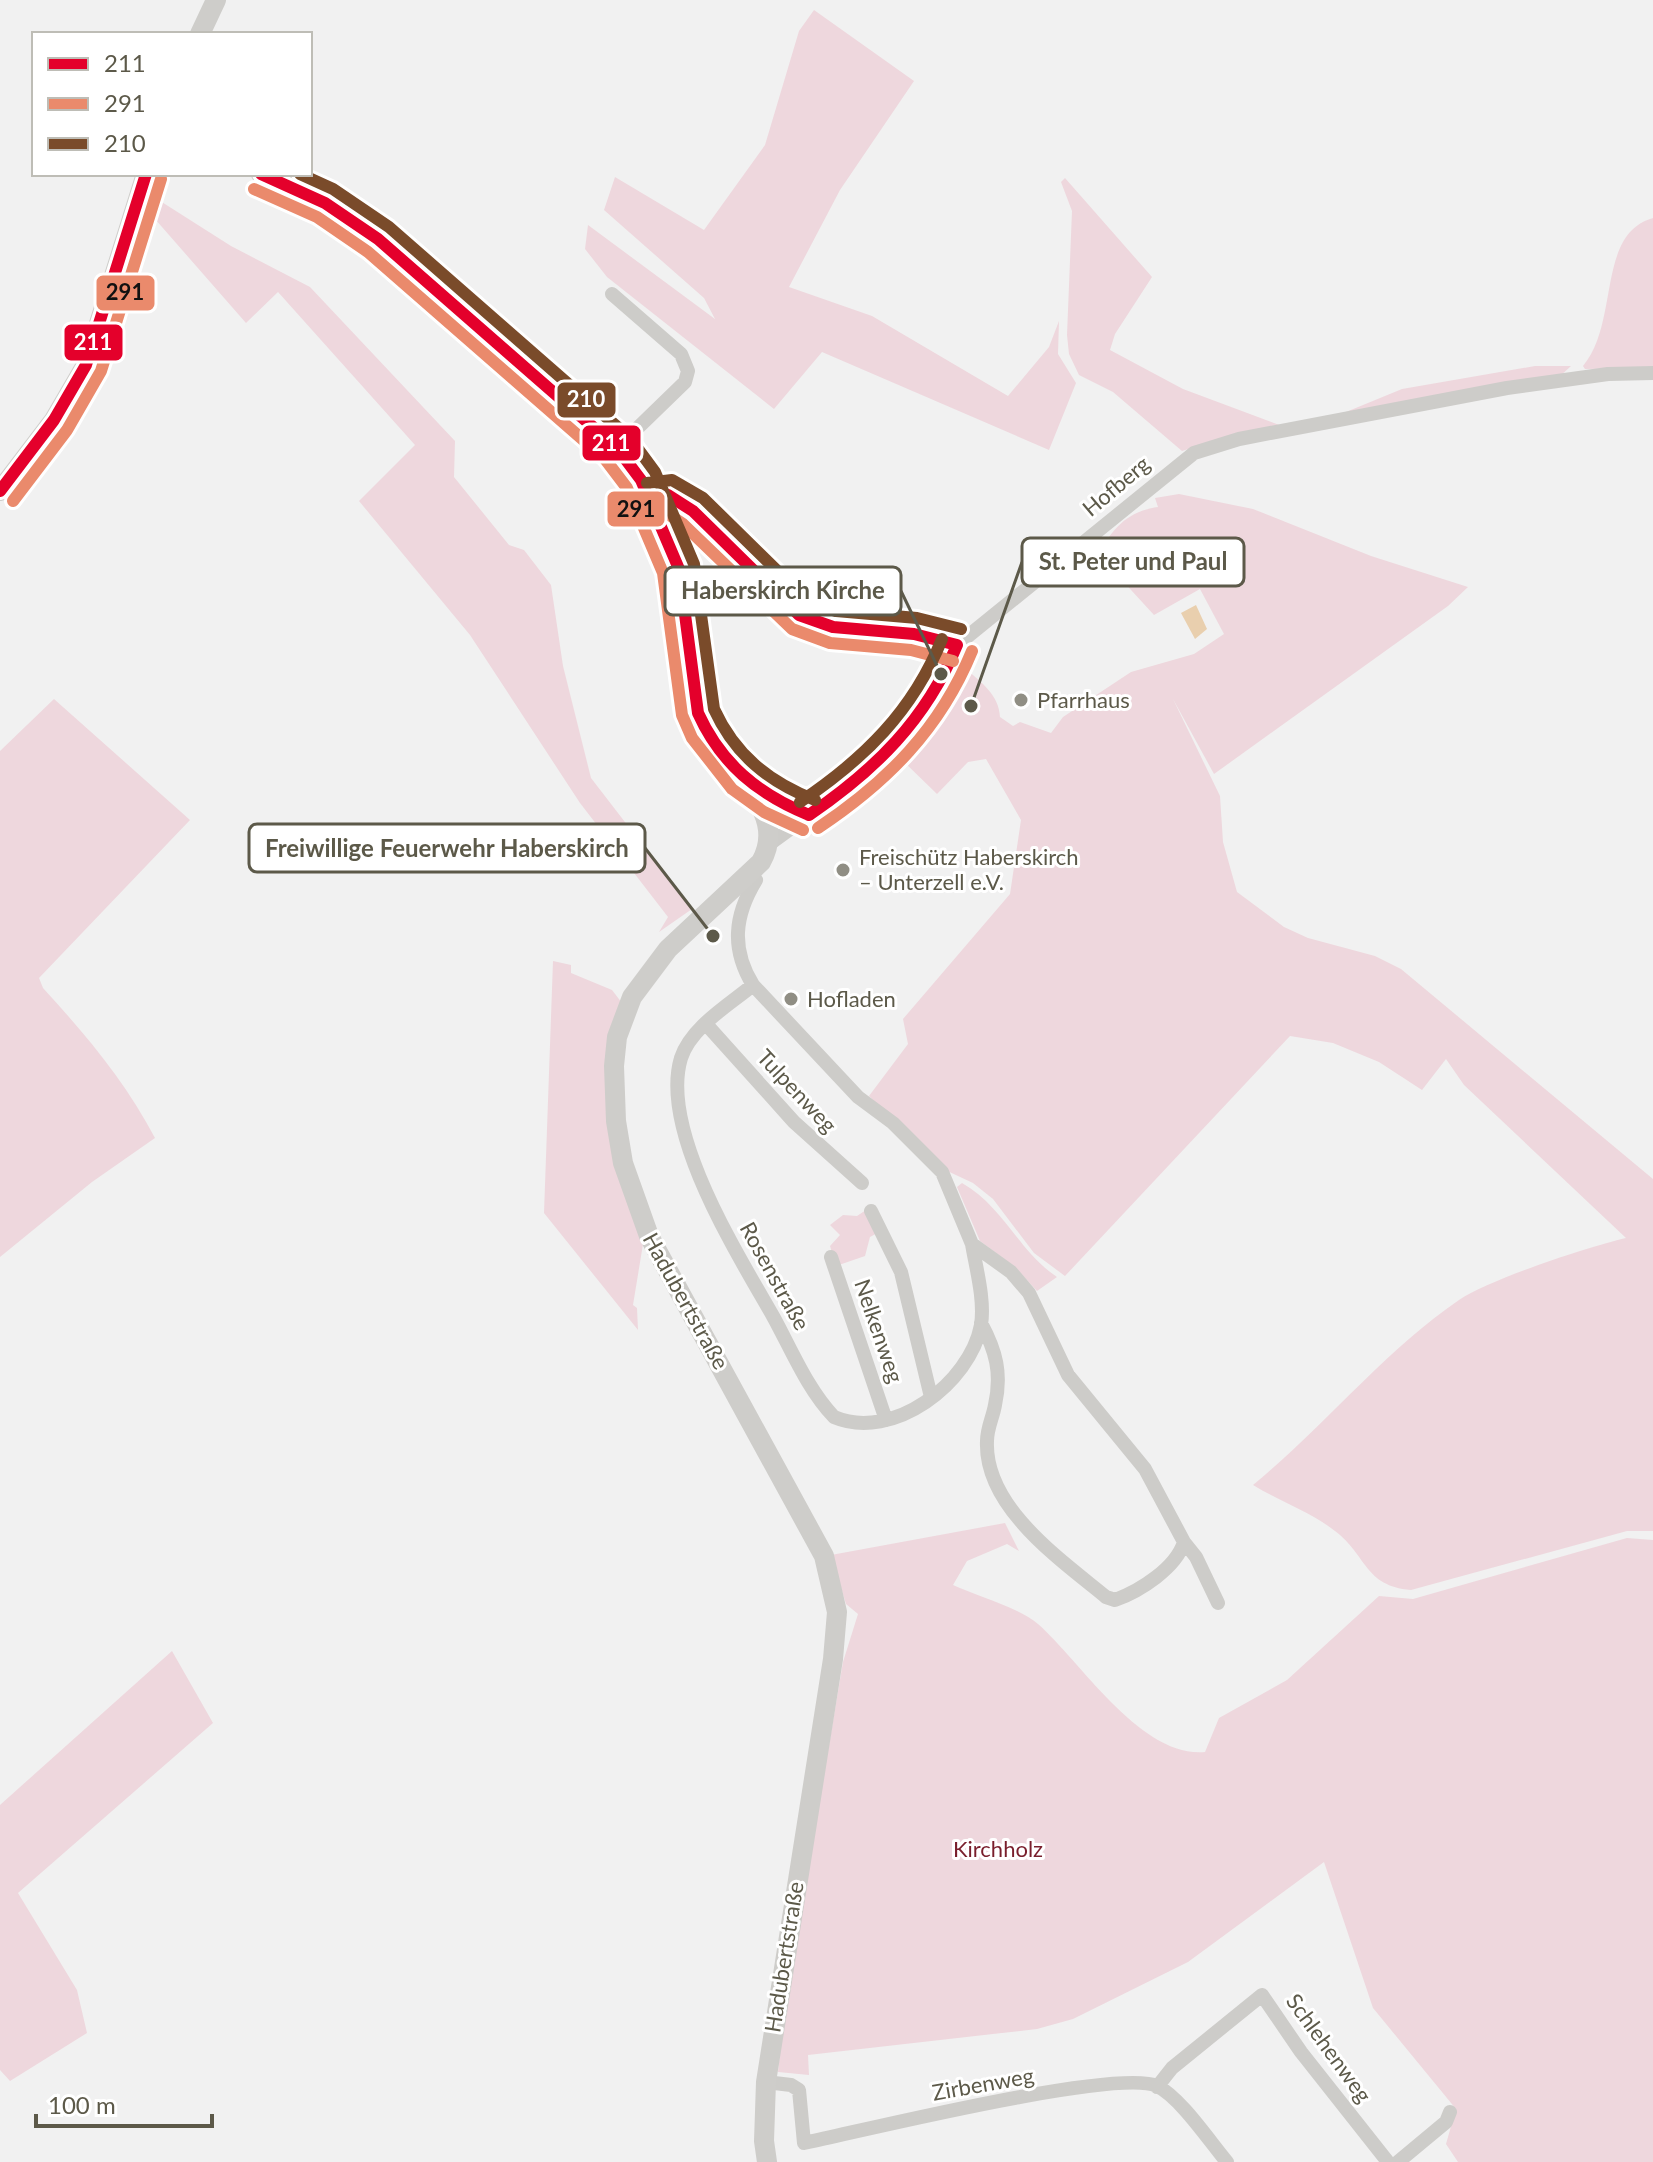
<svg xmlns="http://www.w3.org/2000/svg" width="1653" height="2162" font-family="Lato,sans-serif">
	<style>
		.green { fill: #eed7dd }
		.water { fill: #e9cfae }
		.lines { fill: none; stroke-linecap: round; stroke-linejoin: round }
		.street { stroke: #cdccc9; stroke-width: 14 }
		.secondary { stroke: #cecdca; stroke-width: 20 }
		.bus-1-casing { stroke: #fff; stroke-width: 18 }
		.bus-2-casing { stroke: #fff; stroke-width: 18 }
		.bus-3-casing { stroke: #fff; stroke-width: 18 }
		.bus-1 { stroke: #e4002b; stroke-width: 12 }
		.bus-2 { stroke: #ea8a6c; stroke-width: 12 }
		.bus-3 { stroke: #7a4b2a; stroke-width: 12 }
		.poi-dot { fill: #908e84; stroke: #fff; stroke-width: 3 }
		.labels { text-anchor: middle; stroke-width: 6; stroke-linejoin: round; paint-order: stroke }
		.street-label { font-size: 22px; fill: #5c5949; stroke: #fff }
		.poi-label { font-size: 22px; fill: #5c5949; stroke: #fff; text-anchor: start }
		.park-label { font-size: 22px; fill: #791e2c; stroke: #fff }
		.leader { fill: none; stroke: #5c5949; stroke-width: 3 }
		.callout-dot { fill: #5c5949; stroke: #fff; stroke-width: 3 }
		.callout { fill: #fff; stroke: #5c5949; stroke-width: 3 }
		.callout-label { font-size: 24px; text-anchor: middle; font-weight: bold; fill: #5c5949 }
		.line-badge { stroke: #fff; stroke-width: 3 }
		.badge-label { font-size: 22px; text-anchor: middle; font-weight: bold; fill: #fff }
		.pale-badge-label { font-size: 22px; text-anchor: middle; font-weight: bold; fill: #111 }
	</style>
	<rect width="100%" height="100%" fill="#f1f1f1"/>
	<path class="green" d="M814 10 914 81 840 190 789 287 872 316 1008 396 1049 347 1059 321 1058 354 1076 383 1049 450 822 352 774 409 607 277 585 249 588 225 715 319 704 298 604 210 615 177 704 230 765 145 799 31Z
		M1065 178 1152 277 1115 334 1110 350 1183 389 1282 426 1240 433 1182 451 1113 392 1079 375 1069 354 1067 335 1072 211 1061 182Z
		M146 192 231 246 310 287 455 441 454 477 509 545 524 550 551 585 563 666 591 778 692 909 659 932 668 917 580 803 470 635 359 501 415 445 278 292 246 323 141 203Z
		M1653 218V368L1585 369 1583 366C1620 322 1596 234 1653 218Z
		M1535 366H1571L1557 379 1346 412 1402 389Z
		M1179 494 1253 509 1371 556 1468 587 1448 606 1214 774 1173 699 1220 796 1223 842 1237 892 1284 927 1308 938 1375 956 1401 969 1653 1179V1531H1627L1411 1590C1364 1586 1367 1555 1335 1531 1311 1512 1279 1501 1253 1485 1324 1427 1383 1352 1459 1300 1490 1279 1588 1247 1626 1238L1464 1085 1446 1059 1422 1090 1379 1062 1333 1043 1290 1036 1065 1276 1034 1253 993 1199 973 1183 943 1169 869 1096 908 1044 903 1019 1010 894 1021 820 986 759 968 762 937 794 901 759 899 749 924 726 928 717 936 719C938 699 949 683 967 670 982 683 999 695 1000 717L1013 726 1020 722 1051 733 1063 717 1131 672 1194 654 1224 634 1200 589 1154 615 1098 554C1113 528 1128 511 1158 507L1155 498Z
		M54 699 190 820 39 978 43 988C86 1035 125 1081 155 1138L92 1182 0 1257V751Z
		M553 961 571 965V973L612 990 622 1003 610 1068 644 1238 633 1305 637 1308 638 1330 544 1213Z
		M962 1183C1003 1206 1019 1252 1057 1277L1037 1291 1015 1267 980 1241 957 1187Z
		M866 1210 881 1231 870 1237 865 1256 836 1266 830 1246 840 1235 830 1225 843 1215 857 1216Z
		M1005 1523 1019 1551 1007 1544 967 1561 953 1585C977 1596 1020 1608 1038 1624 1081 1662 1141 1758 1205 1752L1219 1718 1287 1680 1379 1596 1413 1599 1627 1538 1653 1540V2162H1458L1446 2144 1456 2109 1373 2008 1324 1862 1188 1962 1073 2019 1037 2029 808 2055 809 2075 778 2072 785 2005 843 1662 858 1614 846 1604 831 1555Z
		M172 1651 213 1723 18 1893 77 1990 87 2033 10 2081 0 2070V1805Z"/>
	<path class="water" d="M1196 605 1207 629 1195 639 1181 613Z"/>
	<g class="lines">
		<path class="street" d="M612 294 681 354 688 371 685 382 617 448
			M650 499 668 495 693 511 799 615 833 627 914 634 957 645
			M957 645 1194 453 1239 439 1507 388 1608 374 1653 373
			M767 846C844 789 924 740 957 645
			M751 874 756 880C734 916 731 949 753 985L858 1097 893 1123 942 1172 972 1244 1011 1272 1029 1293 1068 1375 1145 1469 1184 1542 1196 1557 1218 1603
			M753 985C729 1005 691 1027 681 1058 659 1131 739 1256 774 1318 792 1351 808 1390 834 1417 893 1442 970 1383 981 1325 985 1300 976 1268 972 1244
			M706 1024 794 1122 862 1183
			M871 1211 901 1272 931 1397
			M831 1257 886 1420
			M981 1323C996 1351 1002 1373 995 1405 993 1417 987 1428 987 1441 984 1507 1061 1560 1106 1597L1115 1600C1140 1591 1176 1568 1184 1542
			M766 2082 791 2085 799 2090 804 2143C861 2131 1117 2068 1157 2086 1180 2097 1210 2142 1227 2162
			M1157 2087 1172 2068 1262 1995 1301 2052 1388 2162
			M1398 2162 1446 2122 1450 2112"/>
		<path class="secondary" d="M200 34 216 0
			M261 174 325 203 378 239 565 400 633 468 679 569 698 713C704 727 709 740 719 752 742 783 786 818 761 862L668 949 632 997 617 1037 614 1066 616 1121 623 1163 649 1236 824 1556 837 1612 833 1659 766 2082 764 2141 767 2162
			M0 491 54 420 86 365 146 174"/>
		<g class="bus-1-casing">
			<path id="bus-1" d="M261 174 325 203 378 239 617 448 641 480 679 569 698 713C721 764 758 794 809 815
				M0 491 54 420 86 365 146 174
				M650 499 668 495 693 511 799 615 833 627 914 634 957 645
				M809 815C875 770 926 720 957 645"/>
		</g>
		<g class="bus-2-casing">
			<path id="bus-2" d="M254 189 317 217 368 252 605 459 627 488 663 573 682 715 692 738 732 789 764 812 803 830
				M13 501 67 430 101 371 161 179
				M653 515 665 512 683 524 792 629 830 643 911 650 953 661
				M818 828C887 782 940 729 972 651"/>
		</g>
		<g class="bus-3-casing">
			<path id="bus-3" d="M300 174 333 189 389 227 630 438 655 472 694 564 714 709C735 755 769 782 815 800
				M647 483 672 480 703 498 808 601 836 611 917 618 961 629
				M800 802C864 759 913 711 942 639"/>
		</g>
		<use href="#bus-1" class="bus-1"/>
		<use href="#bus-2" class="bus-2"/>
		<use href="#bus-3" class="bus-3"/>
	</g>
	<g class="poi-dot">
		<circle cx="1021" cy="700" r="8"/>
		<circle cx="843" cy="870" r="8"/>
		<circle cx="791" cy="999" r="8"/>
	</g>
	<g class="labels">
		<g class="street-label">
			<text transform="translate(1116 486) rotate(-40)" y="8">Hofberg</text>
			<text transform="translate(797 1091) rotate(47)" y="8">Tulpenweg</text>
			<text transform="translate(775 1276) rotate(61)" y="8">Rosenstraße</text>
			<text transform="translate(686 1301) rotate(61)" y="8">Hadubertstraße</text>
			<text transform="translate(879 1331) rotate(71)" y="8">Nelkenweg</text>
			<text transform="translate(784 1957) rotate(-81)" y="8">Hadubertstraße</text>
			<text transform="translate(1329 2048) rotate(54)" y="8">Schlehenweg</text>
			<text transform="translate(983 2084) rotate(-10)" y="8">Zirbenweg</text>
		</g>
		<g class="poi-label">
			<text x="1037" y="708">Pfarrhaus</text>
			<text x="859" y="865">Freischütz Haberskirch<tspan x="859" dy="25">– Unterzell e.V.</tspan></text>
			<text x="807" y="1007">Hofladen</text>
		</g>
		<g class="park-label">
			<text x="998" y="1857">Kirchholz</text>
		</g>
	</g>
	<path class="leader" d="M971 706L1022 562M941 674L901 591M713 936L645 848"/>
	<g class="callout-dot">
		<circle cx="971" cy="706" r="8"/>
		<circle cx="941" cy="674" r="8"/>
		<circle cx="713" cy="936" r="8"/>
	</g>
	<g class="callout">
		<rect x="1022" y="538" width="222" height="48" rx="8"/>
		<rect x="665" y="567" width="236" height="48" rx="8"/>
		<rect x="249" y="824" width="396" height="48" rx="8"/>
	</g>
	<g class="callout-label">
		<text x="1133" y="570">St. Peter und Paul</text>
		<text x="783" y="599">Haberskirch Kirche</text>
		<text x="447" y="857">Freiwillige Feuerwehr Haberskirch</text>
	</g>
	<g class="line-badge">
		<rect x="95" y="274" width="61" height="38" rx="8" fill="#ea8a6c"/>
		<rect x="63" y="323" width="61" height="39" rx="8" fill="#e4002b"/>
		<rect x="556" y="381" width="61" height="38" rx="8" fill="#7a4b2a"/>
		<rect x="581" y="424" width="61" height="38" rx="8" fill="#e4002b"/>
		<rect x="606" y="490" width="60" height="38" rx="8" fill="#ea8a6c"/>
	</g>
	<g class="badge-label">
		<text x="93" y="350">211</text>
		<text x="586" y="407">210</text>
		<text x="611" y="451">211</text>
	</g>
	<g class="pale-badge-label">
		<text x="125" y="300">291</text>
		<text x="636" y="517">291</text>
	</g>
	<rect x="32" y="32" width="280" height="144" fill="#ffffff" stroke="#bebdb6" stroke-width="2"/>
	<rect x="48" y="58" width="40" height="12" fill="#e4002b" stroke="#bebdb6" stroke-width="2"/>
	<text x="104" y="72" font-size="24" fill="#5c5949">211</text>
	<rect x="48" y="98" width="40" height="12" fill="#ea8a6c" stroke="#bebdb6" stroke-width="2"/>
	<text x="104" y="112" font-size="24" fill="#5c5949">291</text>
	<rect x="48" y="138" width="40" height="12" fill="#7a4b2a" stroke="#bebdb6" stroke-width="2"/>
	<text x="104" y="152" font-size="24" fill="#5c5949">210</text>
	<path d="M36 2114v12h176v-12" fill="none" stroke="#5c5949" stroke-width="4"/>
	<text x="48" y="2114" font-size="24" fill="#5c5949" stroke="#ffffff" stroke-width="6" paint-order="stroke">100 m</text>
</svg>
